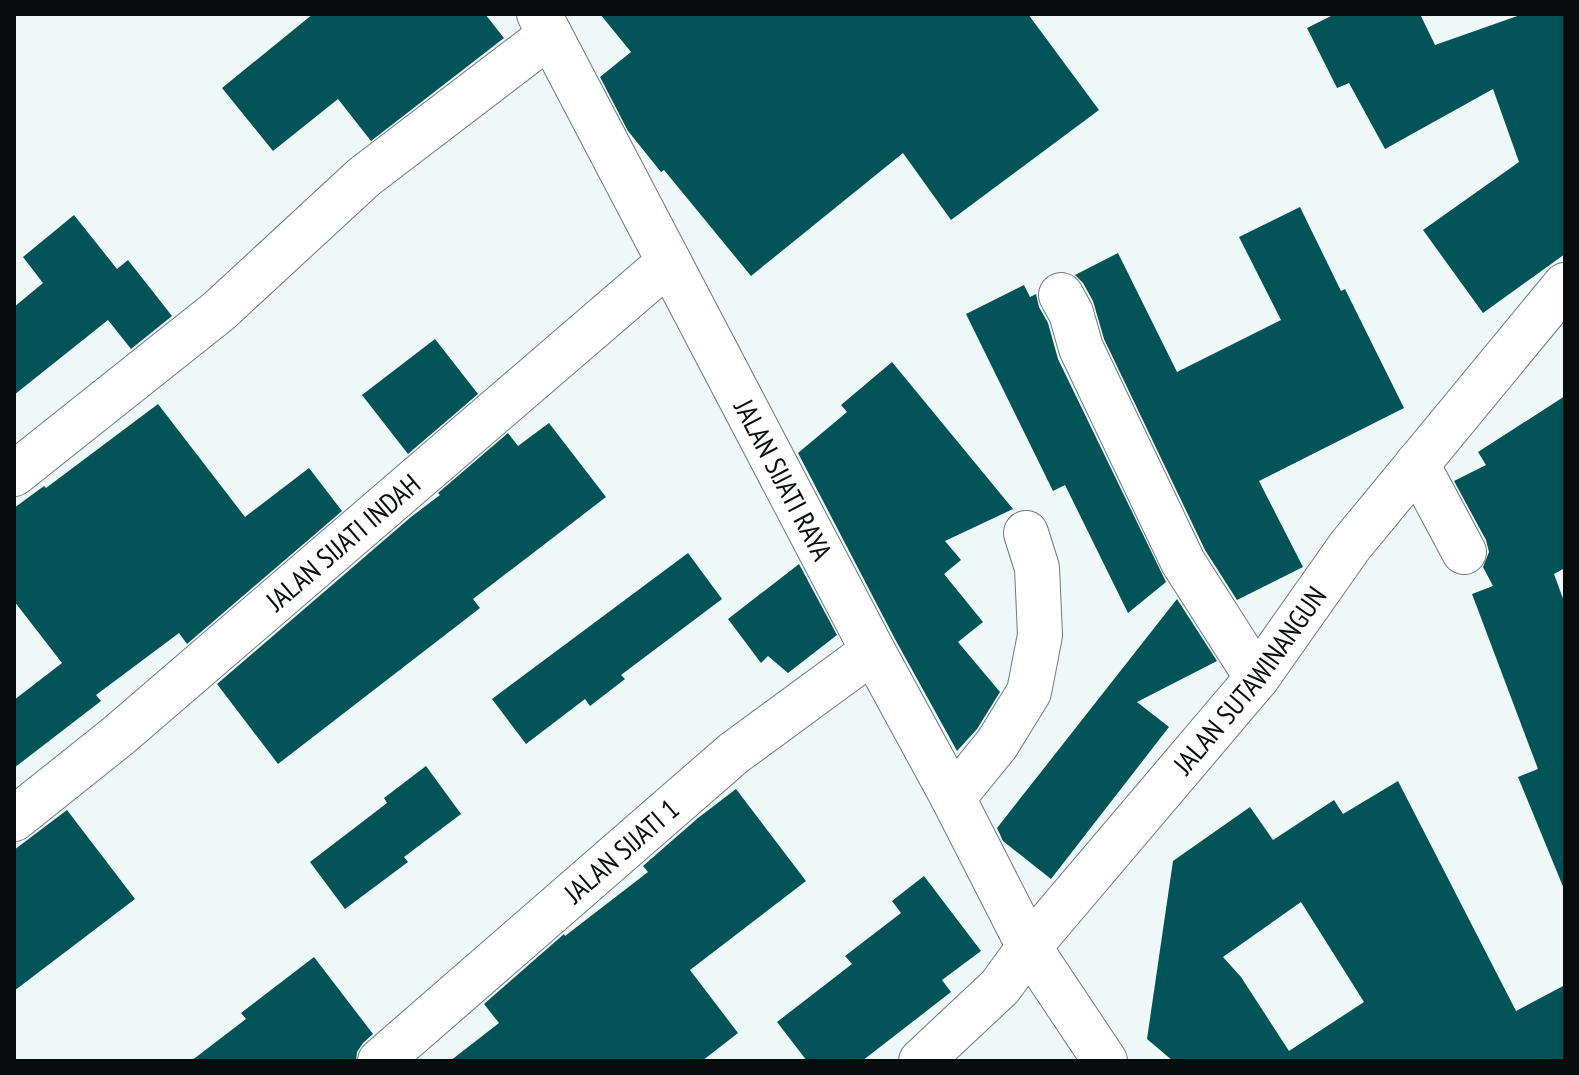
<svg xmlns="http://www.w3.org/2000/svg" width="1579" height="1075" font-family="'PT Sans Narrow',sans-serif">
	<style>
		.building { fill: #025458; fill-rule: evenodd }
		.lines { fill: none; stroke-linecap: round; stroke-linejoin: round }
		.minor-casing { stroke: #707879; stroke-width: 46 }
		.minor { stroke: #fff; stroke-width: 44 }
		.labels { text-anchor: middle; stroke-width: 8; stroke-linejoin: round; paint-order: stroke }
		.street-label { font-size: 28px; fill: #090c0d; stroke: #fff }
	</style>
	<rect width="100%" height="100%" fill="#eff8f9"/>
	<path class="building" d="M313 14H485L504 38 371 141 338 99 273 151 222 88Z
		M600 14H1028L1099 110 951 220 903 153 751 276 664 170 661 172 628 131 600 77 631 52Z
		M1335 14H1420L1435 45 1523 14H1565V254L1483 313 1423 230 1519 162 1493 89 1385 149 1349 83 1337 88 1307 28Z
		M1300 207 1341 291 1345 289 1404 408 1259 481 1303 567 1237 600 1205 550 1104 339 1093 301 1083 283 1075 275 1118 253 1177 372 1281 320 1239 237Z
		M74 215 117 269 128 260 172 316 131 349 108 320 14 395V307L43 283 23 257Z
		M1024 285 1030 297 1036 294 1039 307 1048 323 1058 359 1166 582 1128 613 1065 485 1053 491 966 314Z
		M435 339 478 394 408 454 362 395Z
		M892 362 1013 509 945 541 961 560 944 574 983 622 958 642 1000 692 977 729 957 751 895 639 798 453 847 412 841 405Z
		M1565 396V568L1554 574 1565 604 1564 889 1518 777 1538 769 1472 594 1493 586 1483 567 1489 552 1486 540 1454 481 1486 465 1478 452Z
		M158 404 245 517 309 468 342 511 187 644 179 633 96 695 101 701 14 768V700L62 663 14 601V508L44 486 46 488Z
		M549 423 606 497 473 599 480 608 278 764 217 684 411 517 440 495 438 493 508 433 518 446Z
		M688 553 722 599 621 675 625 679 590 706 585 699 526 744 492 699Z
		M799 564 837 635 788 673 768 656 761 663 728 619Z
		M1177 599 1217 661 1137 702 1169 727 1051 879 1003 841 997 828Z
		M426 766 461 814 404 857 408 862 345 909 310 862 387 803 384 798Z
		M1398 781 1516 1011 1565 985V1061H1173L1147 1039 1173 861 1250 807 1273 840 1334 800 1343 814ZM1301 902 1364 1002 1289 1051 1241 977 1223 957Z
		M736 789 806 881 690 970 738 1033 702 1061H450L499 1023 484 1004 564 934 565 936 648 872 643 866 698 818Z
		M67 810 135 899 14 991V850Z
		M924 876 981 951 942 980 951 992 862 1061H807L777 1022 852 964 845 956 901 913 892 901Z
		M314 957 373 1034 363 1043 357 1052 356 1061H191L246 1019 241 1013Z"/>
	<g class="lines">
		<g class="minor-casing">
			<g id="minor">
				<path id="s1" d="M539 14 873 651 953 798 1029 947 1105 1061"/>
				<path d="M1061 295 1071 313 1081 348 1183 562 1257 678"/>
				<path d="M1417 464 1464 552"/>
				<path d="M14 474 219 311 364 177 550 35"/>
				<path d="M953 798 997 744 1029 692 1040 635 1037 568 1026 533"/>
				<path id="s2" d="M14 819 118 736 669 262"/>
				<path id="s3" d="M380 1061 734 753 873 651"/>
				<path id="s4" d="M921 1061 1000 987 1029 947 1257 678 1350 546 1565 285"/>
			</g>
		</g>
		<use href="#minor" class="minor"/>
	</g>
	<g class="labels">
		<g class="street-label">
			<text dy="10" stroke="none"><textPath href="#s1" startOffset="526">JALAN SIJATI RAYA</textPath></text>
			<text dy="10" stroke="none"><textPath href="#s2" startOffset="430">JALAN SIJATI INDAH</textPath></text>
			<text dy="10" stroke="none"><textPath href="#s4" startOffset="504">JALAN SUTAWINANGUN</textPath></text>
			<text dy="10" stroke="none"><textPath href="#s3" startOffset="320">JALAN SIJATI 1</textPath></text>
		</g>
	</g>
	<rect width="1579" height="1075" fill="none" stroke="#090c0d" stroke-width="32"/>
</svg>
